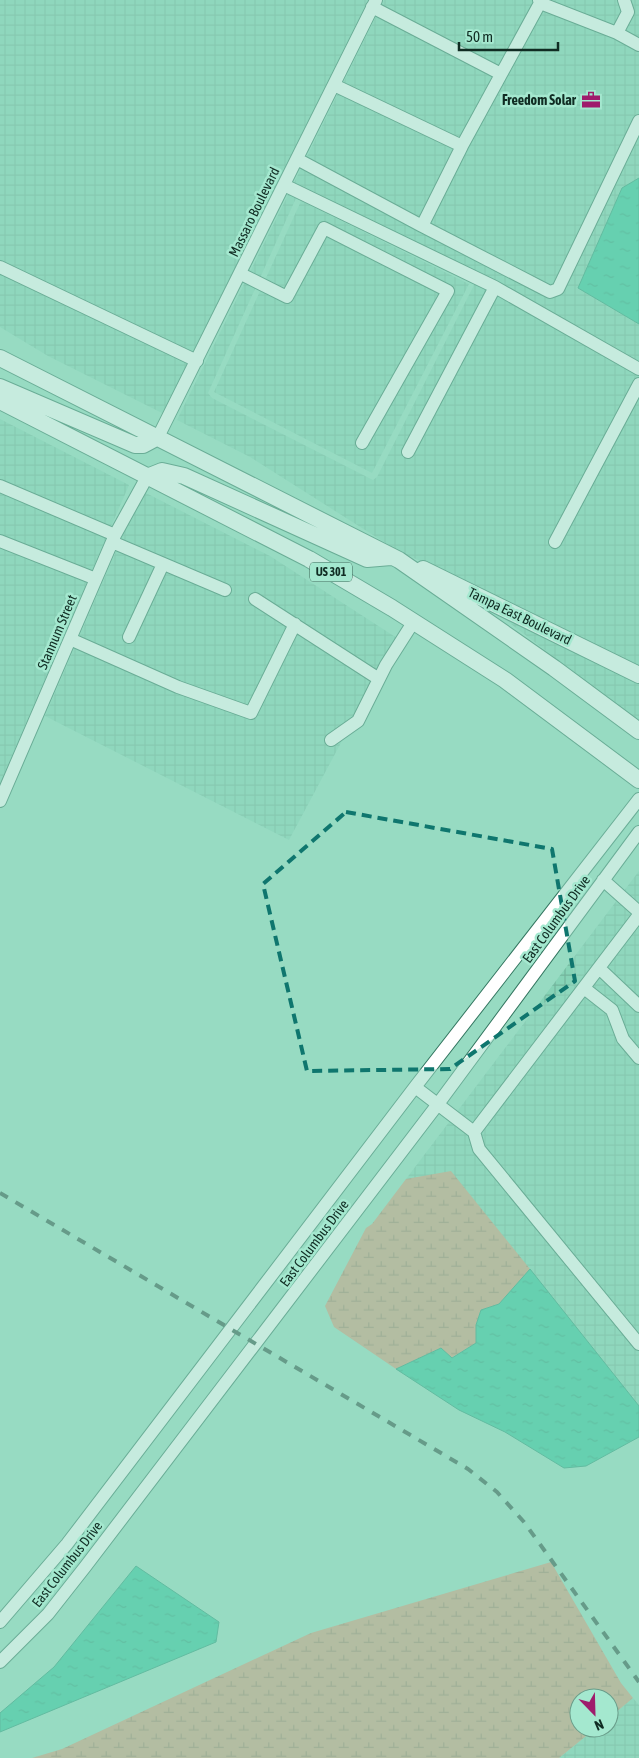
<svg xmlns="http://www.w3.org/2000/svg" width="639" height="1758" font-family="'Asap Condensed',sans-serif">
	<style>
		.industrial { fill: url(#industrial-grid); fill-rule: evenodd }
		.wetland { fill: url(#wetland-marsh) }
		.water { fill: url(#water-ripples); stroke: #229676 }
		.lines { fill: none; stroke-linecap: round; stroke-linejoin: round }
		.minor-casing { stroke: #337660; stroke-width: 14 }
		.major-casing { stroke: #337660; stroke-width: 18 }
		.minor { stroke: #fff; stroke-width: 12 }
		.major { stroke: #fff; stroke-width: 16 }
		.rail { stroke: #2b4f43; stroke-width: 4; stroke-dasharray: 9 9; stroke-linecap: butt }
		.marked { fill: none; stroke: #0f766e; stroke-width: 4; stroke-dasharray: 10 6; stroke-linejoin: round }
		.labels { text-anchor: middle; stroke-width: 5; stroke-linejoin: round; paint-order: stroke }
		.shield { fill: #a4e8cf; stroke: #3c6457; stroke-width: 1 }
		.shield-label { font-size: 12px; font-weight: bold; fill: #102c23 }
		.poi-label { font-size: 14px; font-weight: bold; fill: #102c23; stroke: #a4e8cf; text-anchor: end }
		.street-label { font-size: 14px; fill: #102c23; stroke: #a4e8cf }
	</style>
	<defs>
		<pattern id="industrial-grid" width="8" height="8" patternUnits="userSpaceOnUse" patternTransform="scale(1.25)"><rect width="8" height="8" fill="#86d3b6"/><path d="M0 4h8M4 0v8" fill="none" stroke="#73b59c"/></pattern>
		<pattern id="wetland-marsh" width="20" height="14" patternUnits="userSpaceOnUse" patternTransform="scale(1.25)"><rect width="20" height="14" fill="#d4997a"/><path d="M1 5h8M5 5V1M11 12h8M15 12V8" fill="none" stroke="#ab7d64"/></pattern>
		<pattern id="water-ripples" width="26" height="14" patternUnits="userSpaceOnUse" patternTransform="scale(1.25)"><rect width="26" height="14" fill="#2ac399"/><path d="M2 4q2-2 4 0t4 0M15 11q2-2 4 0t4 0" fill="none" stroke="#239f7c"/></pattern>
	</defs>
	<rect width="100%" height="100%" fill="#97dbc2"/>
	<path class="industrial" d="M0 0H368L164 414 48 356 0 327Z
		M384 0H639V178L622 189 578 288 639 324V667L395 549 250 457 177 420ZM297 196 475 283 377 477 373 480 212 398 208 393Z
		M301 201 469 284 372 473 214 392Z
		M0 419 129 485 0 783Z
		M142 491 270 556 397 638 289 840 45 716Z
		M489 609 639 683V722L503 618Z
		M639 871V1406L582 1334 406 1179Z
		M633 1698 639 1705V1758H559L596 1728H609V1718Z"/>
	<path class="wetland" d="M451 1171 530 1269 499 1304 481 1310 476 1325V1343L451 1358 441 1348 396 1369 334 1327 325 1306 366 1228 372 1224 406 1179Z
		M551 1562 621 1683 633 1698 609 1718V1698H579V1728H596L559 1758H32L62 1749 311 1633Z"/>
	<path class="water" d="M639 178V324L578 288 622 188Z
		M530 1269 639 1406V1437L586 1466 564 1468 505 1432 459 1410 396 1369 441 1348 452 1358 476 1343V1325L481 1310 499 1304Z
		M136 1566 219 1622 216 1642 0 1732V1713L54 1667Z"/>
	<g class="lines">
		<g class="minor-casing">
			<path id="minor" d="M624 0 628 12 617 33 639 45
				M540 3 617 33
				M372 7 501 74
				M334 85 462 146
				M297 159 422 226 462 146 540 3 539 0
				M284 185 495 287 408 452
				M422 226 550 292 558 289 639 121
				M0 267 197 361
				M241 274 287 297 324 228 448 291 362 443
				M495 287 639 369
				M158 437 376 0
				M0 486 115 535
				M0 541 96 579
				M112 542 225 590
				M555 542 639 384
				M255 599 379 679
				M129 637 163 564
				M70 639 178 687 251 713 295 624
				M331 740 358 721 386 665 414 621
				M0 801 115 535 147 477
				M603 880 639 912
				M599 968 639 1006
				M584 988 612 1010 623 1039 639 1058
				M415 1087 474 1132 639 915
				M474 1132 479 1149 639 1344
				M0 1622 67 1544 415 1087 639 799
				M0 1662 48 1614 85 1567 438 1104 639 832"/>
		</g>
		<g class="major-casing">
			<path id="major" d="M0 358 399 560 554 668 639 731
				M0 387 135 445H143L158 437
				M0 401 309 559 392 608 505 680 639 780
				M147 477 162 471 184 476 367 559 391 557
				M423 569 639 675"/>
		</g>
		<use href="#minor" class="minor"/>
		<use href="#major" class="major"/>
		<path class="rail" d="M0 1193 468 1469 497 1492 524 1522 639 1682"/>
	</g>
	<path d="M0 0H639V1758H0ZM346 812 552 849 575 981 450 1069 307 1071 263 884Z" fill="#97dbc2" fill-opacity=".55" fill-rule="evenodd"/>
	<path class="marked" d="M346 812 552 849 575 981 450 1069 307 1071 263 884Z"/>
	<defs>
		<g id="office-bare" transform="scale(1.5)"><path d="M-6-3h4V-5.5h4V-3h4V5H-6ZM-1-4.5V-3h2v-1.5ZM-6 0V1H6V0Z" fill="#9f1c6c" stroke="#a4e8cf" stroke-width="2.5" paint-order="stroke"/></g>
	</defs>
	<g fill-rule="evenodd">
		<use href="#office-bare" x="591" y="100"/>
	</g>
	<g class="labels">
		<rect class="shield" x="310" y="562.5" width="42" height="19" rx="4"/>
		<g class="shield-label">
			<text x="331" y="576">US 301</text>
		</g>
		<g class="poi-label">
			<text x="576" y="105">Freedom Solar</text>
		</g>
		<g class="street-label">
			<text transform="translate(254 212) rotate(-64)" y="5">Massaro Boulevard</text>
			<text transform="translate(520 616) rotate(26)" y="5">Tampa East Boulevard</text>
			<text transform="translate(57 632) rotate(-67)" y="5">Stannum Street</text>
			<text transform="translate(556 919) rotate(-54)" y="5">East Columbus Drive</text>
			<text transform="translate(314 1243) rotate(-53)" y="5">East Columbus Drive</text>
			<text transform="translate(67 1564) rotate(-52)" y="5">East Columbus Drive</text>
		</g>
	</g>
	<g transform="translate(594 1713) rotate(157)"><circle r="24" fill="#a4e8cf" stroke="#699d8a"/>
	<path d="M0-4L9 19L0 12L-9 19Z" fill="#9f1c6c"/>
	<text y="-8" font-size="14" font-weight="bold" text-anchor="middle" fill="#102c23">N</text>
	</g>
	<path d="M459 42v8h99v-8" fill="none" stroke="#102c23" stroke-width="2.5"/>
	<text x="466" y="42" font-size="15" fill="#102c23" stroke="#a4e8cf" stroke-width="4" paint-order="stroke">50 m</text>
</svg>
